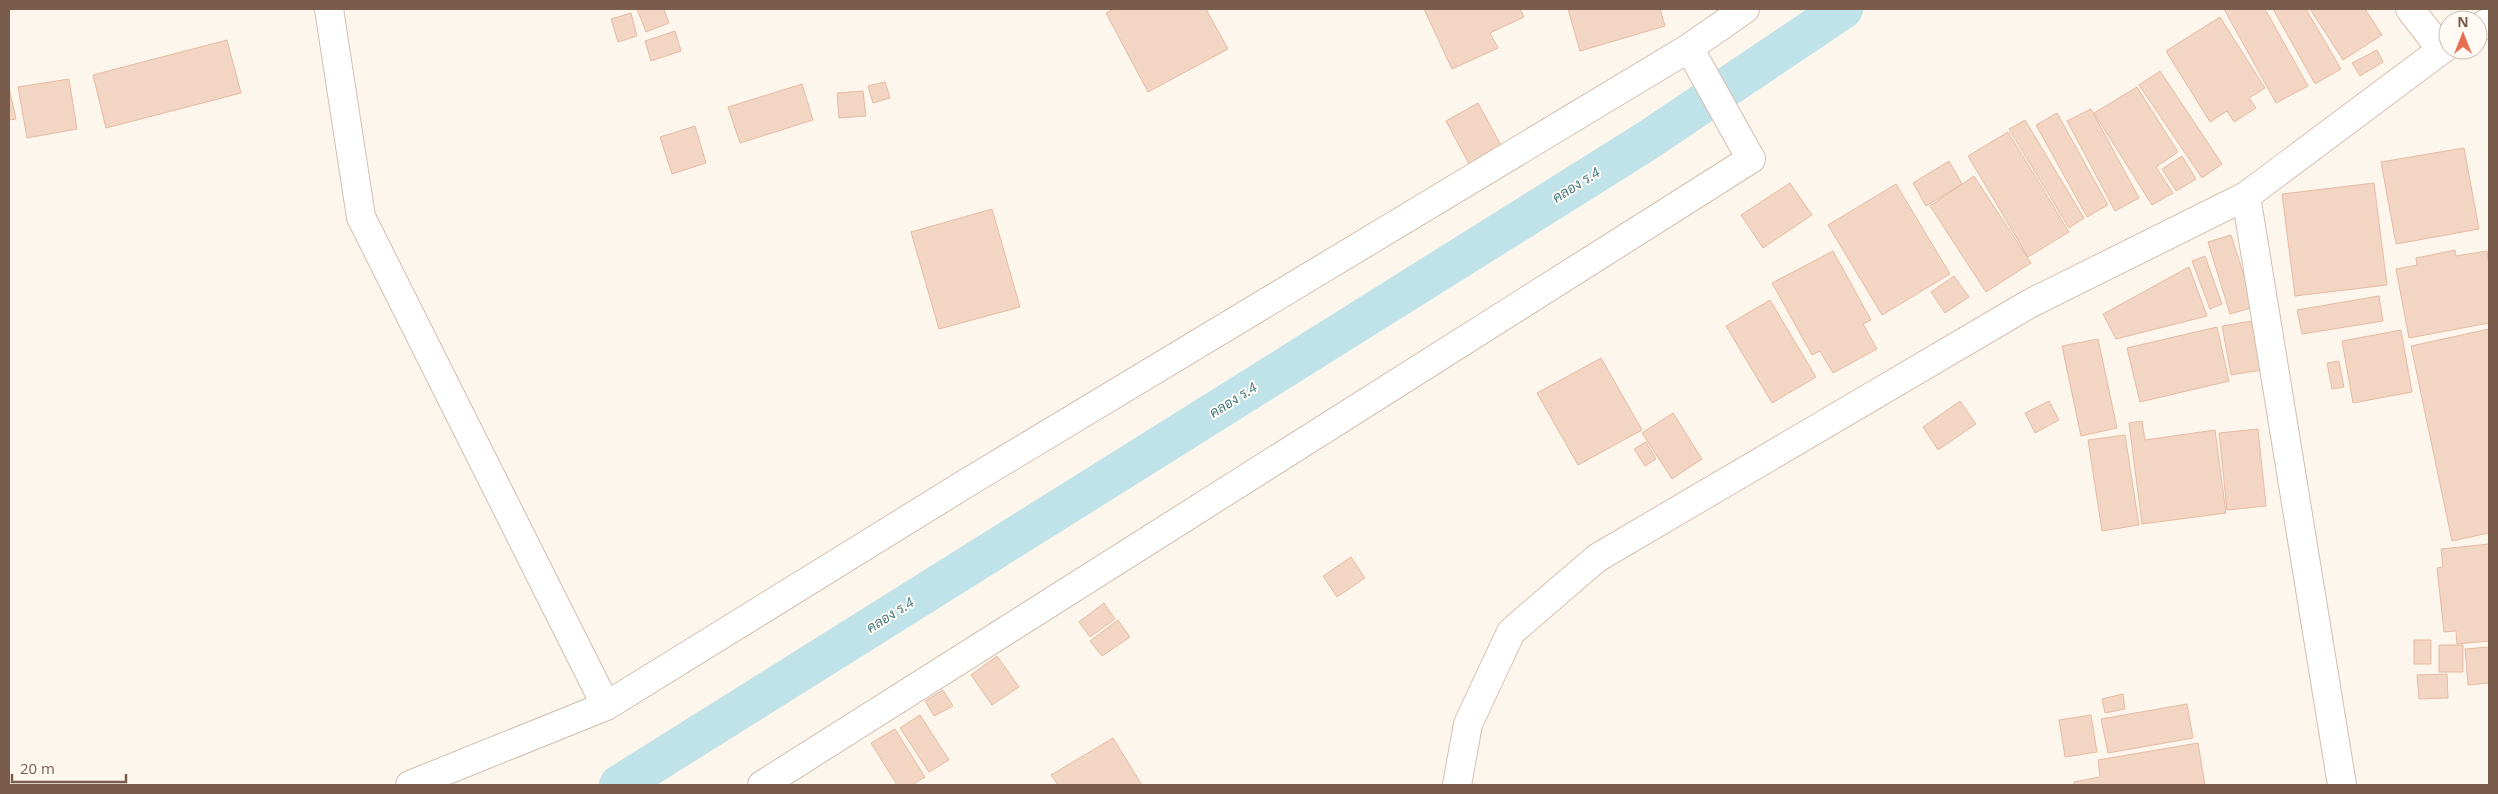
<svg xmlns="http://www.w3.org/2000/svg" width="2498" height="794" font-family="'Open Sans',Sarabun,sans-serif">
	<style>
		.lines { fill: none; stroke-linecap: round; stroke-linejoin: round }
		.canal { stroke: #bfe3e8; stroke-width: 40 }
		.building { fill: #f3d5c3; stroke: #e6bba3 }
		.street-casing { stroke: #d1beb0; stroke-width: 30 }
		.secondary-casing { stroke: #d6c0b0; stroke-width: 30 }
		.street { stroke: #fff; stroke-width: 28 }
		.secondary { stroke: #fff; stroke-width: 28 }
		.labels { text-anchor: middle; stroke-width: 4; stroke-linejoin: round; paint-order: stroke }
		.water-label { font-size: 14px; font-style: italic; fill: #437c86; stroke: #fffaf3 }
	</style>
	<rect width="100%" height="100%" fill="#fdf6ec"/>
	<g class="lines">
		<path class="canal" d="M619 785 1645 142 1843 9"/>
	</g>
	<path class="building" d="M637 9H664L669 23 646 32Z
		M1114 9H1206L1228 49 1148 92 1106 13Z
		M1424 9H1520L1524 17 1490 33 1498 48 1452 69Z
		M1568 9H1660L1665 26 1580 51Z
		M2224 9H2265L2308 86 2276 103Z
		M2273 9H2306L2341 69 2315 84Z
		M2310 9H2365L2382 35 2343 60Z
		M631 13 637 36 618 42 611 19Z
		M2220 17 2265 88 2249 98 2256 108 2234 122 2227 111 2210 122 2166 51Z
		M675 31 681 51 651 61 645 41Z
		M227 40 241 93 106 128 93 75Z
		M2377 50 2383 62 2360 76 2352 63Z
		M2160 71 2222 164 2202 178 2139 85Z
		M69 79 77 129 27 138 18 87Z
		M885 82 890 98 873 103 868 86Z
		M802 84 813 120 740 143 728 107Z
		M2137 87 2178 152 2156 167 2173 193 2152 205 2094 113Z
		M9 88 16 119 9 120Z
		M863 91 866 116 839 118 837 93Z
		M1478 103 1502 147 1469 164 1446 121Z
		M2091 109 2139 198 2115 211 2067 121Z
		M2057 113 2108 205 2087 217 2036 125Z
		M2025 120 2084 218 2069 228 2009 129Z
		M695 126 706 163 672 174 660 137Z
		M2008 132 2069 232 2028 257 1968 156Z
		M2464 148 2479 229 2396 244 2381 162Z
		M2182 156 2196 179 2176 191 2162 169Z
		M1949 161 1962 184 1926 206 1913 183Z
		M1974 176 2031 263 1986 292 1930 206Z
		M1790 183 1812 215 1763 248 1741 215Z
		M2374 183 2387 285 2295 296 2282 194Z
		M1896 184 1950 274 1882 315 1828 225Z
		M992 209 1020 307 939 329 911 232Z
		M2231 235 2254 307 2230 314 2208 242Z
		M2455 250 2456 256 2487 251 2489 264V323L2409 338 2396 269 2417 265 2416 258Z
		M1833 251 1871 320 1863 324 1877 349 1833 373 1820 351 1812 355 1772 283Z
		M2205 256 2222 304 2210 309 2192 261Z
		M2189 267 2207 316 2116 339 2103 314Z
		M1954 276 1969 297 1945 313 1931 292Z
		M2379 296 2383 321 2302 334 2297 310Z
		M1770 300 1816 377 1772 403 1726 326Z
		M2252 321 2262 370 2231 375 2222 326Z
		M2217 327 2229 381 2140 402 2127 348Z
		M2489 329V533L2452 541 2411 346Z
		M2401 330 2412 392 2353 403 2342 341Z
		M2098 339 2117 428 2081 436 2062 346Z
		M1601 358 1642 430 1578 465 1537 393Z
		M2339 361 2344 387 2332 389 2327 363Z
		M1960 401 1976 424 1938 450 1923 427Z
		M2049 401 2059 420 2035 433 2025 413Z
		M1673 413 1702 459 1672 479 1642 433Z
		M2142 421 2145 440 2215 430 2226 513 2142 524 2129 423Z
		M2258 429 2266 506 2227 510 2219 433Z
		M2125 435 2139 525 2102 531 2088 440Z
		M1646 442 1656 459 1645 466 1634 449Z
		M2489 544V641L2457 644 2456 631 2444 632 2437 568 2443 567 2441 549Z
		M1351 557 1365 578 1337 597 1323 576Z
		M1104 603 1115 619 1090 637 1079 622Z
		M1118 620 1130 637 1102 656 1090 641Z
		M2414 640H2431V664H2414Z
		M2439 645H2463V672H2439Z
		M2489 647V683L2468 685 2465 649Z
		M997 656 1019 687 992 705 971 675Z
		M2447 674 2448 698 2419 699 2417 675Z
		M943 690 953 706 934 716 925 701Z
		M2123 694 2125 709 2105 713 2102 699Z
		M2187 704 2193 738 2108 753 2101 719Z
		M920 715 949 760 929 772 900 728Z
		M2091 715 2097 752 2065 757 2059 720Z
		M895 729 925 777 912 785H897L871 743Z
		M1113 738 1142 785H1058L1051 775Z
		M2198 743 2205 785H2074V782L2100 777 2098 760Z"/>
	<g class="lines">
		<g class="street-casing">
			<path id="street" d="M329 9 361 217 606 706
				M2246 196 2342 785
				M410 785 606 706 965 484 1689 48 1745 9
				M762 785 1751 159 1689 48"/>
		</g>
		<g class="secondary-casing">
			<path id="secondary" d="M2410 9 2441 49
				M2478 28 2489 22
				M1457 785 1468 724 1511 632 1597 558 2029 304 2246 196 2448 45"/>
		</g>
		<use href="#street" class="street"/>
		<use href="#secondary" class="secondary"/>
	</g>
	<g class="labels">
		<g class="water-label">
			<text transform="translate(1576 185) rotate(-32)" y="5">คลอง ร.4</text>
			<text transform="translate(1233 400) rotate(-32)" y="5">คลอง ร.4</text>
			<text transform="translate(890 615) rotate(-32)" y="5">คลอง ร.4</text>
		</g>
	</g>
	<rect width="2498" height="794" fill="none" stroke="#7a5c4d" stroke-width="20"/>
	<g transform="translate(2463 35)"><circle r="24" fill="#fffaf3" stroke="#cabbb1"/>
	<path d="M0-4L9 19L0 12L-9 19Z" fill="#e76f51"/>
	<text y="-8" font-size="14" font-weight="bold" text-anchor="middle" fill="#7a5c4d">N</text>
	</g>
	<path d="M12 774v8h114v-8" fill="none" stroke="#7a5c4d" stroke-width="2.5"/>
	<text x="20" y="774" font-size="15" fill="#7a5c4d" stroke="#fffaf3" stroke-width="4" paint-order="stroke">20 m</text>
</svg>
